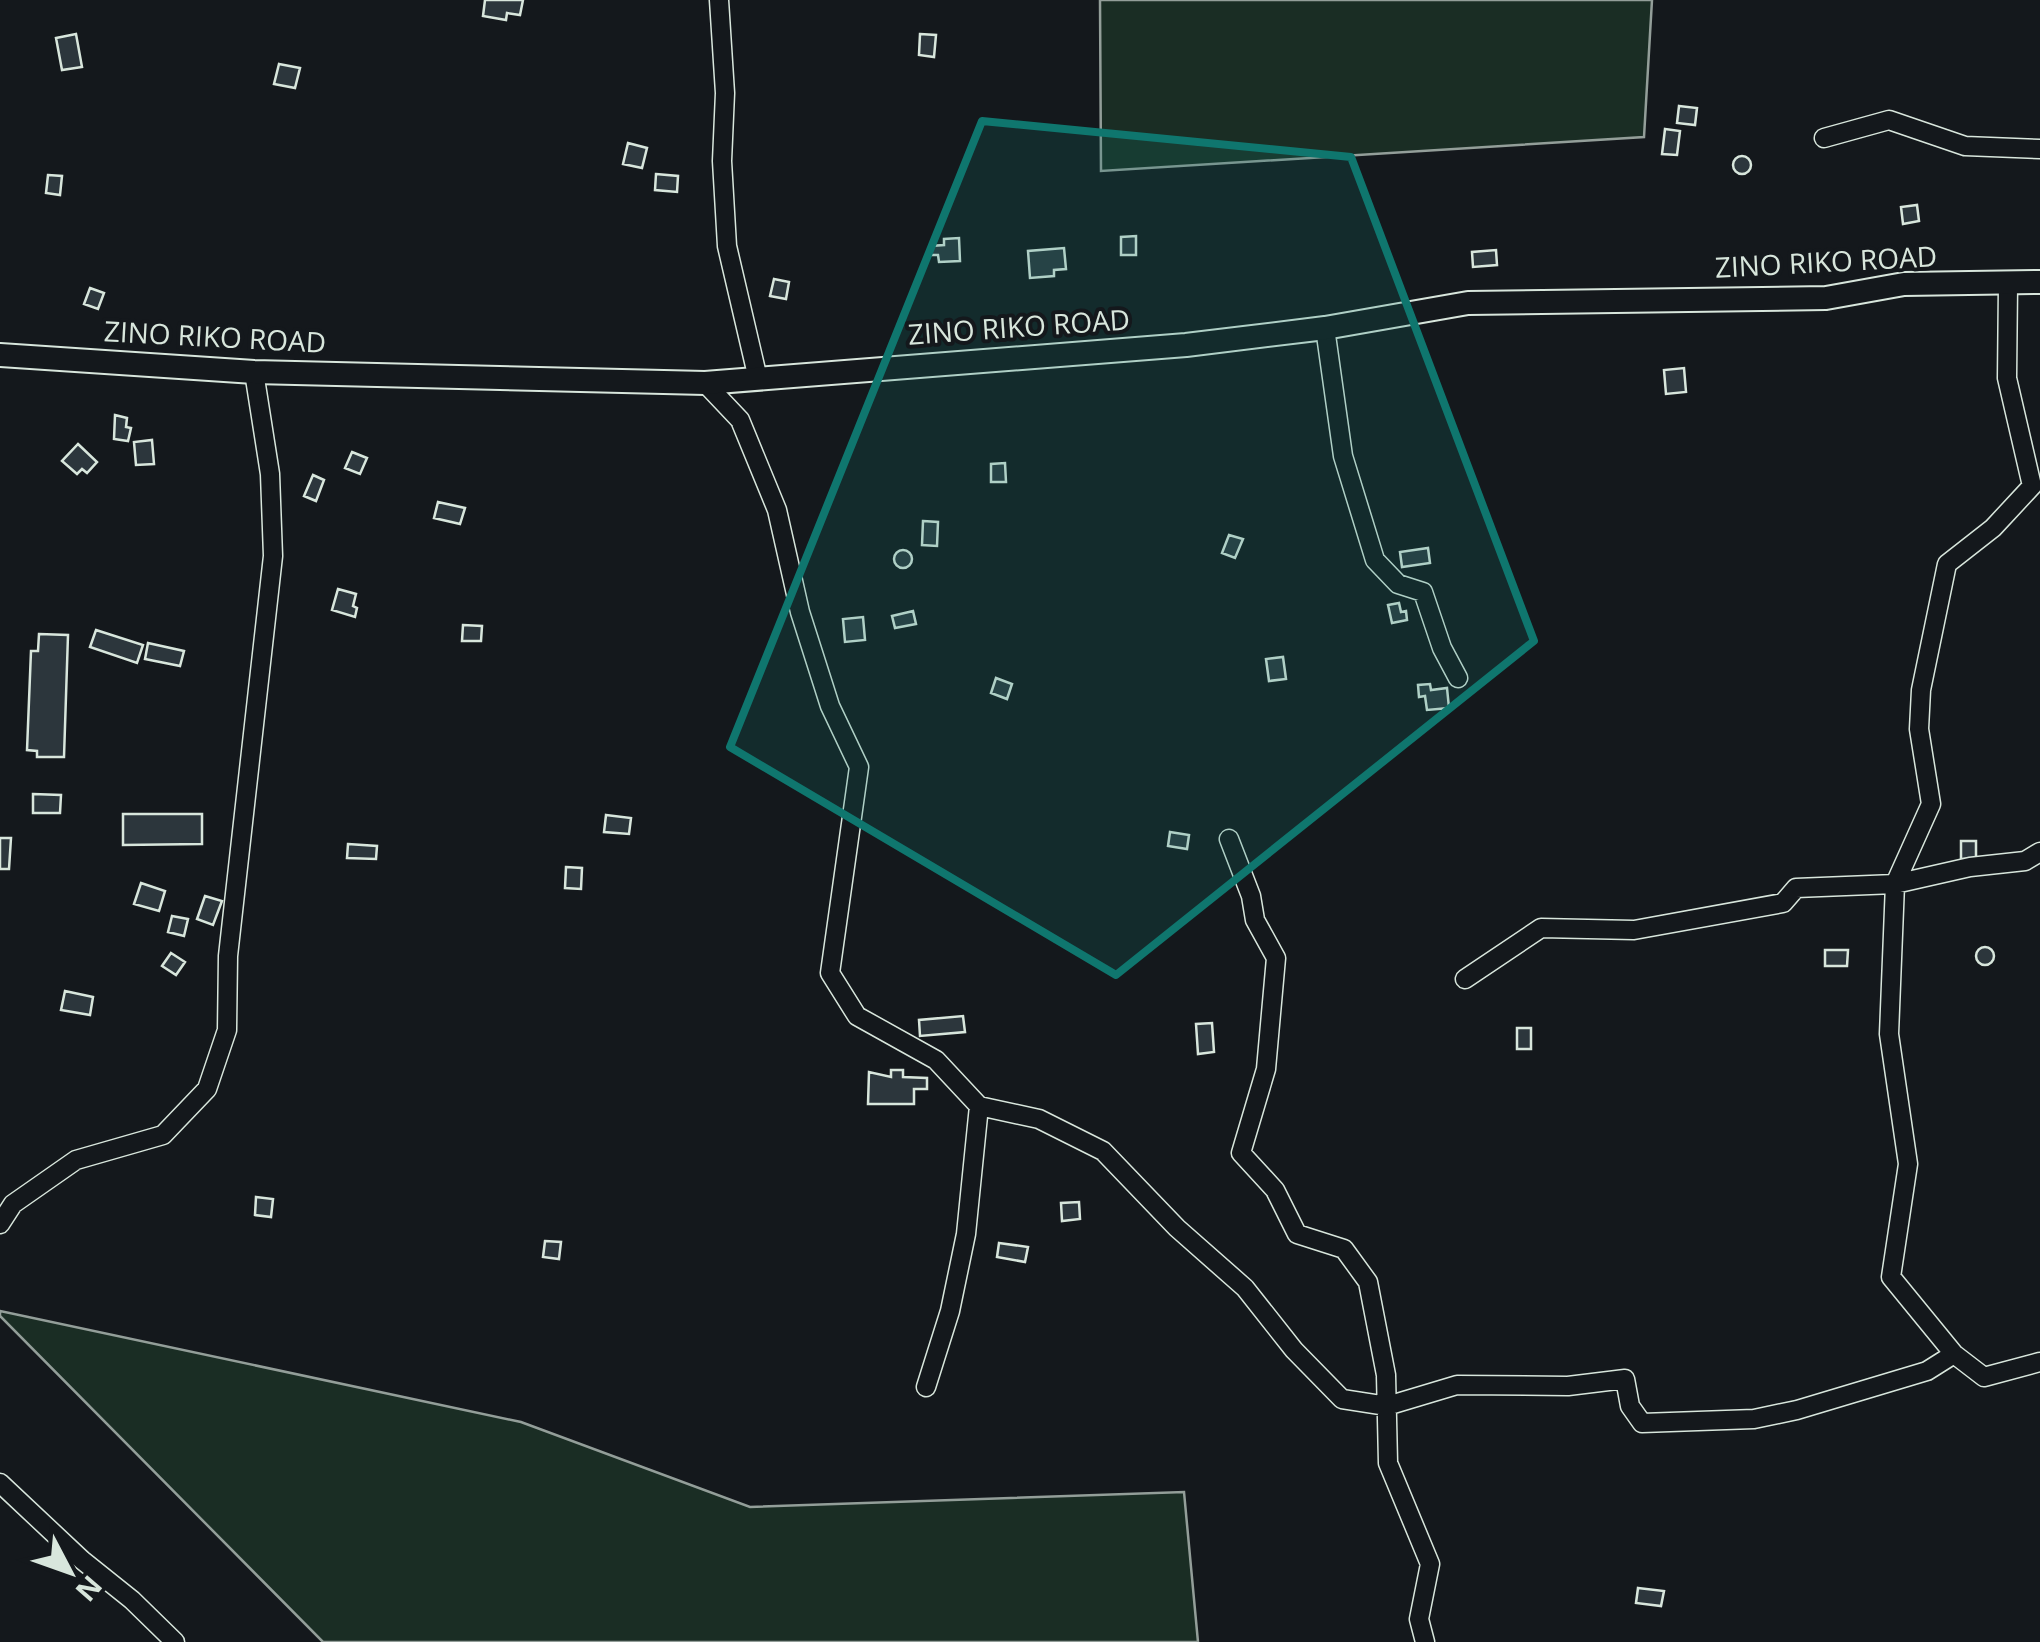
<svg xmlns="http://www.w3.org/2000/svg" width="2040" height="1642" font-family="'Open Sans',sans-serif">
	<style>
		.green { fill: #1a2d24; stroke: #939e99; stroke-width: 2.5 }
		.building { fill: #2c363c; stroke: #d8e6dc; stroke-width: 2.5 }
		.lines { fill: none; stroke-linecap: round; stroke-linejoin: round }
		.minor-casing { stroke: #d8e6dc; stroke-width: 21 }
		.tertiary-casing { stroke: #d8e6dc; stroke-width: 26 }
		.minor { stroke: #14181c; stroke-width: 18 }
		.tertiary { stroke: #14181c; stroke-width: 22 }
		.marked { fill: #0f766e; fill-opacity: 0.2; stroke: #0f766e; stroke-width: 8; stroke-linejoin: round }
		.labels { text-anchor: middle; stroke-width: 8; stroke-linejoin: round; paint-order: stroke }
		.street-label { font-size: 28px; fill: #d8e6dc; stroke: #14181c }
	</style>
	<rect width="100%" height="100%" fill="#14181c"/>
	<path class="green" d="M1100 0H1652L1644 137 1101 171Z
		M0 1311 521 1422 750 1507 1184 1492 1198 1642H323L0 1316Z"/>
	<path class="building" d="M485 0H523L520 15 507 13 506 20 483 16Z
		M76 34 82 67 62 70 56 38Z
		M920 34 936 35 934 57 919 55Z
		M279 64 300 68 295 88 274 84Z
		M1679 106 1697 108 1695 125 1677 123Z
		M1665 129 1680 131 1677 155 1662 154Z
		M628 143 647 148 642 168 623 164Z
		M1733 165a9 9 0 1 1 18 0a9 9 0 1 1-18 0Z
		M656 174 678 176 677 192 655 190Z
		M48 175 62 176 60 195 46 193Z
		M1917 205 1919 221 1903 224 1901 207Z
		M1136 236V255H1121V237Z
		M959 238 960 261 939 262 938 255H930V246L944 245V239Z
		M1064 248 1066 269 1054 270V276L1030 278 1028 251Z
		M1496 250 1497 265 1473 267 1472 252Z
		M774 279 789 282 786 299 770 296Z
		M90 288 104 293 98 309 84 304Z
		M1684 368 1686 392 1666 394 1664 370Z
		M115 415 127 418 126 427 131 428 128 441 114 439Z
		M152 440 154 464 136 465 134 442Z
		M78 444 97 462 87 473 82 469 77 474 62 461Z
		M352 452 367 458 360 474 345 468Z
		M1005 463 1006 482H991V464Z
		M313 475 324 480 316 501 304 496Z
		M438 502 465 508 460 524 434 518Z
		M923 521 938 522 937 546 922 545Z
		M1229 535 1243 539 1235 558 1222 553Z
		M1428 548 1430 563 1402 567 1400 552Z
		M894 559a9 9 0 1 1 18 0a9 9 0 1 1-18 0Z
		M338 589 356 594 353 606 357 608 355 617 332 610Z
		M1399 603 1401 612 1406 611 1407 620 1392 623 1388 605Z
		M913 611 916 624 895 628 892 616Z
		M863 617 865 640 845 642 843 619Z
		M463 625 482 626 481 641H462Z
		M96 630 143 645 137 663 90 647Z
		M39 634 68 635 64 757H37V751L27 750 31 651H38Z
		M148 643 184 651 180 666 145 659Z
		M1283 657 1286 679 1269 681 1266 659Z
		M996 678 1012 684 1007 699 991 693Z
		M1430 684 1431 690 1447 688 1449 708 1427 710 1425 696 1419 697 1418 685Z
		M33 794 61 795 60 813H33Z
		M123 814H202V844L123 845Z
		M606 815 631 818 629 834 604 832Z
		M1170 832 1189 835 1187 849 1168 846Z
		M0 838H11L9 869H0Z
		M1961 841H1976V859H1961Z
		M348 844 377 846 376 859 347 858Z
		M566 867 582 868 581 889 565 888Z
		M141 883 165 891 159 911 134 904Z
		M205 896 222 901 213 925 197 919Z
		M172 916 188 919 184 936 168 932Z
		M1976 956a9 9 0 1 1 18 0a9 9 0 1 1-18 0Z
		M1825 950H1848L1847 966H1825Z
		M171 953 185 962 176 975 162 966Z
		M65 991 93 997 90 1015 61 1010Z
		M963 1016 965 1032 920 1036 919 1020Z
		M1212 1023 1214 1052 1198 1054 1196 1024Z
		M1517 1028H1531V1049H1517Z
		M891 1070H903V1077L927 1078V1089H914V1104H868L869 1072 891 1077Z
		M256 1197 273 1199 271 1217 255 1215Z
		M1079 1202 1080 1219 1062 1221 1061 1203Z
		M545 1241 561 1242 559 1259 543 1257Z
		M999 1243 1028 1247 1025 1262 997 1257Z
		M1638 1588 1664 1591 1661 1606 1636 1603Z"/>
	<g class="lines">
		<g class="minor-casing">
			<path id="minor" d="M719 0 725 93 722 161 727 246 758 379
				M1824 138 1889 120 1965 146 2040 149
				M2008 285 2007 378 2032 486 1993 528 1947 564 1921 690 1919 729 1931 804 1895 884 1889 1034 1908 1164 1891 1277 1954 1354 1984 1377 2040 1362
				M1325 328 1343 456 1375 560 1398 584 1423 592 1442 648 1458 678
				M705 383 740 420 777 510 800 612 830 706 859 767 830 973 857 1016 936 1060 979 1106 966 1234 950 1311 926 1387
				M1229 839 1251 896 1255 920 1276 958 1266 1069 1241 1153 1275 1190 1297 1234 1344 1249 1368 1282 1386 1375 1388 1463 1430 1564 1419 1619 1425 1642
				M1465 979 1541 928 1634 930 1783 903 1796 888 1895 884 1970 867 2025 861 2040 852
				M979 1106 1039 1119 1103 1151 1177 1228 1245 1288 1294 1350 1342 1399 1387 1406 1457 1385 1568 1386 1625 1379 1630 1406 1642 1423 1754 1419 1797 1410 1927 1371 1954 1354
				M0 1224 13 1204 76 1160 163 1135 207 1089 227 1030 228 956 273 556 270 474 254 372
				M0 1483 82 1560 132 1600 175 1642"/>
		</g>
		<g class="tertiary-casing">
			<path id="tertiary" d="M0 355 254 372 705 383 1186 345 1325 328 1468 303 1826 298 1904 284 2040 282"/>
		</g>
		<use href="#minor" class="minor"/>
		<use href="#tertiary" class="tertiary"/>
	</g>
	<path class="marked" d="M982 121 1351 157 1534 641 1116 975 730 747Z"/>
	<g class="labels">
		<g class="street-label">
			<text transform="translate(1826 262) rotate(-3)" y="10">ZINO RIKO ROAD</text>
			<text transform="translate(1019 327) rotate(-4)" y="10">ZINO RIKO ROAD</text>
			<text transform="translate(215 337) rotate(3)" y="10">ZINO RIKO ROAD</text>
		</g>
	</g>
	<g transform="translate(70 1572) rotate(131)" stroke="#14181c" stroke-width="8" paint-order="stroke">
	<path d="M0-8L18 38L0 25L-18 38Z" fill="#d8e6dc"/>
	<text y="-15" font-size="28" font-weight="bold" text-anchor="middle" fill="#d8e6dc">N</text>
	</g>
</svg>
